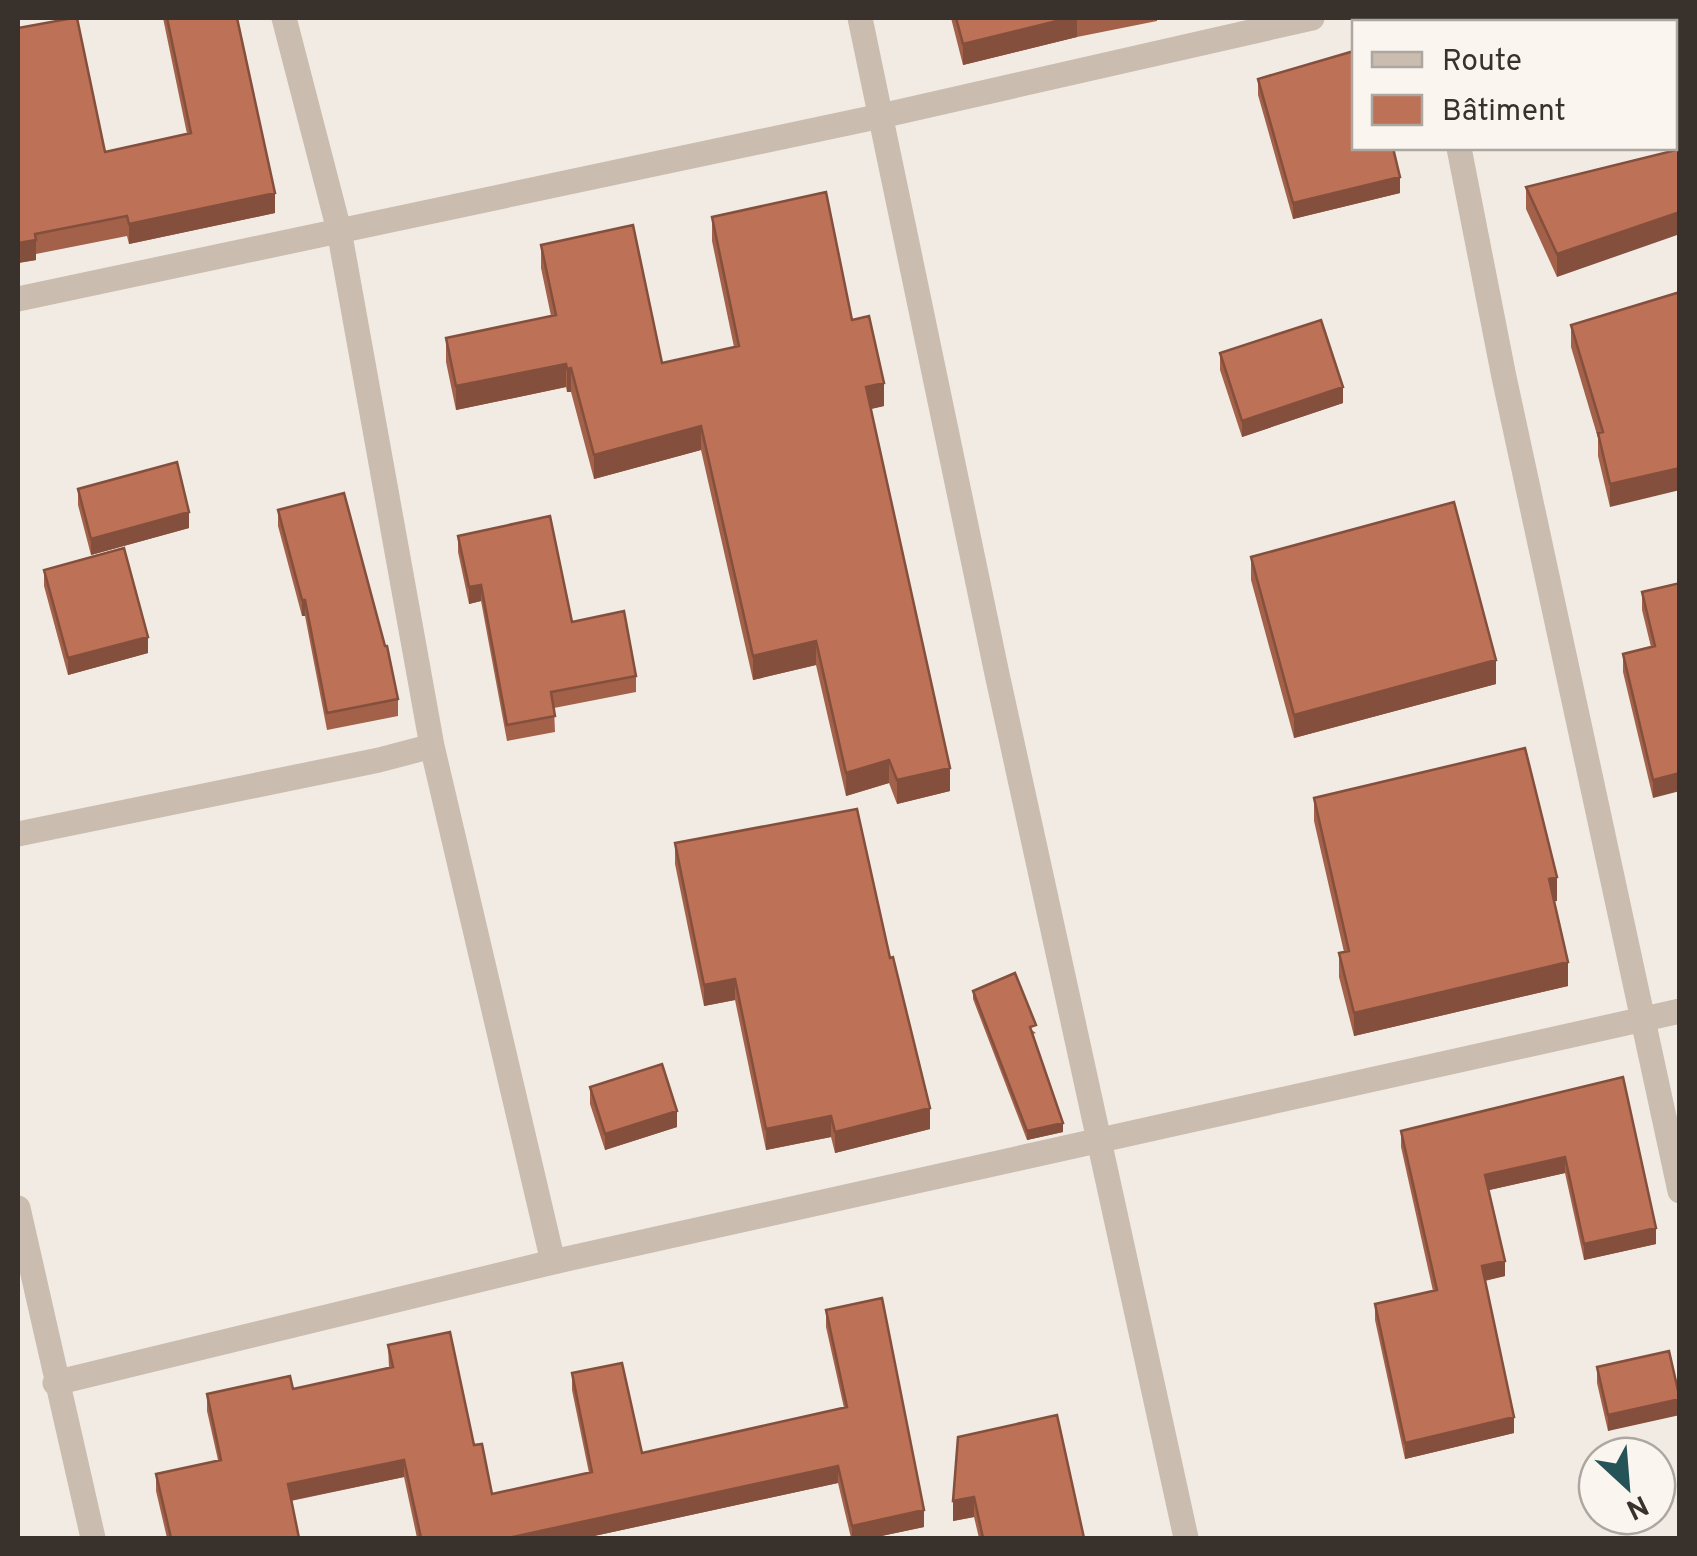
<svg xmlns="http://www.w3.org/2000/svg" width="1697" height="1556" font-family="Overpass,sans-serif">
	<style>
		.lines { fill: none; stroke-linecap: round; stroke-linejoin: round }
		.minor { stroke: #cabcaf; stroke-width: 25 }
		.wall { fill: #a3614a }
		.shaded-wall { fill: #844f3c }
		.building { fill: #bd7156; stroke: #844f3c; stroke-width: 2.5 }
	</style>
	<rect width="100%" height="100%" fill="#f2ebe3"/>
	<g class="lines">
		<path class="minor" d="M860 18 997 674 1186 1538
			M1433 18 1434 22
			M1459 148 1504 377 1680 1191
			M18 299 881 116 1312 18
			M432 746 553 1262
			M18 834 379 760 432 746 339 230 284 18
			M18 1208 93 1538
			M55 1383 553 1262 1680 1011"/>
	</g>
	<path class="wall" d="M163 18H237L275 213 129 244 127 236 36 254V260L18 263V28L105 152 187 134Z
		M951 18H1157V21L1077 37 963 65Z
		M1258 79 1400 193 1293 219 1258 95Z
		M1680 149 1557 277 1526 209V187Z
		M712 217 852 320 884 406 871 409 950 791 897 804 889 783 846 796 816 665 753 680 701 450 594 479 571 392H567L566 387 456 410 446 362V338L551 316 541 268V245L662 363 734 347 712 241Z
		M1680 292 1610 507 1598 456V438L1571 347V325Z
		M1220 353 1343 403 1242 437 1220 370Z
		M78 489 189 528 91 555 78 505Z
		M278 510 398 699V716L327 730 305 616H302L278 526Z
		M458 536 572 622 636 676V692L554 708 555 732 507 741 481 601 469 604 458 552Z
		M1251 557 1496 684 1294 738 1251 580Z
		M44 570 148 653 68 675 44 586Z
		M1680 583 1653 798 1623 672V654L1651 647 1642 610V592Z
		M1314 798 1557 901H1554L1568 986 1354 1036 1339 977V953L1344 952 1314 821Z
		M675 843 930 1129 835 1153 831 1137 766 1150 735 1000 704 1006 675 864Z
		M973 991 1036 1033 1033 1034 1063 1132 1027 1140 973 999Z
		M1623 1077 1656 1244 1584 1260 1565 1173 1489 1190 1505 1276 1485 1281 1514 1433 1405 1459 1375 1320V1304L1433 1291 1401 1147V1131Z
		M590 1087 677 1127 605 1150 590 1104Z
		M826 1310 924 1527 872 1538H851L838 1483 585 1538H417L404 1477 291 1501 299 1538H167L156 1491V1474L218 1460 207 1411V1394L293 1389 389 1368 388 1345 474 1445 492 1494 589 1473 572 1390V1373L642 1453 844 1408 826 1327Z
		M1597 1367 1680 1398 1608 1431 1597 1383Z
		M958 1437 1084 1538H979L974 1517 953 1521Z"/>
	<path class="shaded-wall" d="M1069 18H1077V37L963 65V44Z
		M1400 177V193L1293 219V203Z
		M275 193V213L129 244V224Z
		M1680 212V234L1557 277V254Z
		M36 240V260L18 263V243Z
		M566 364V387L456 410V386Z
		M571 368V392H567V369Z
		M884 383V406L866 410V387Z
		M1343 387V403L1242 437V421Z
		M701 426V450L594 479V455Z
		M1680 468V490L1610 507V484Z
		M189 512V528L91 555V539Z
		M481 585V601L469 604V587Z
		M302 600H305V616H302Z
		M148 637V653L68 675V658Z
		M816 641V665L753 680V656Z
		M1496 660V684L1294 738V715Z
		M889 760V783L846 796V773Z
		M950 768V791L897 804V780Z
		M1680 773V791L1653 798V780Z
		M1557 877V901L1549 902V879Z
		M1568 962V986L1354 1036V1013Z
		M735 979V1000L704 1006V985Z
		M930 1108V1129L835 1153V1132Z
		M677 1111V1127L605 1150V1134Z
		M831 1116V1137L766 1150V1129Z
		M1063 1123V1132L1027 1140V1131Z
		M1565 1157V1173L1485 1191V1175Z
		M1656 1228V1244L1584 1260V1244Z
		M1505 1261V1276L1482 1281V1266Z
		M1680 1399V1415L1608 1431V1415Z
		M1514 1417V1433L1405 1459V1443Z
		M404 1460V1477L288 1501V1484Z
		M838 1466V1483L585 1538H508Z
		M974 1497V1517L953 1521V1501Z
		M924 1510V1527L872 1538H852V1526Z"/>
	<path class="building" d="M73 18H77L105 152 191 133 167 18H237L275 193 129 224 127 216 35 234 36 240 18 243V28Z
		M956 18H1069L963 44Z
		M1354 51V148H1393L1400 177 1293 203 1258 79Z
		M1680 149V212L1557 254 1526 187Z
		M826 192 852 320 869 316 884 383 866 387 950 768 897 780 889 760 846 773 816 641 753 656 701 426 594 455 571 368 567 369 566 364 456 386 446 338 556 315 541 245 633 225 662 363 739 346 712 217Z
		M1680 292V468L1610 484 1598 433 1603 432 1571 325Z
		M1321 320 1343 387 1242 421 1220 353Z
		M177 462 189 512 91 539 78 489Z
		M344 493 385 646H387L398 699 327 713 305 600H302L278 510Z
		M1454 502 1496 660 1294 715 1251 557Z
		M550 516 572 622 624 611 636 676 551 692 555 716 507 725 481 585 469 587 458 536Z
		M124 548 148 637 68 658 44 570Z
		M1680 583V773L1653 780 1623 654 1655 646 1642 592Z
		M1525 748 1557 877 1549 879 1568 962 1354 1013 1339 953 1349 951 1314 798Z
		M857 809 890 958 893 957 930 1108 835 1132 831 1116 766 1129 735 979 704 985 675 843Z
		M1015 973 1036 1025 1030 1027 1063 1123 1027 1131 973 991Z
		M662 1064 677 1111 605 1134 590 1087Z
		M1623 1077 1656 1228 1584 1244 1565 1157 1485 1175 1505 1261 1482 1266 1514 1417 1405 1443 1375 1304 1437 1290 1401 1131Z
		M882 1298 924 1510 852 1526 838 1466 508 1538H421L404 1460 288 1484 299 1538H171L156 1474 221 1460 207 1394 290 1376 293 1389 393 1367 388 1345 450 1332 474 1445 482 1444 492 1494 592 1472 572 1373 622 1363 642 1453 847 1407 826 1310Z
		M1669 1351 1680 1399 1608 1415 1597 1367Z
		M1057 1415 1084 1538H983L974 1497 953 1501 958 1437Z"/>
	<rect width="1697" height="1556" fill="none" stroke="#39312c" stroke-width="40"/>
	<rect x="1352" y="20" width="325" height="130" fill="#faf5ef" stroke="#ada7a1" stroke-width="2.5"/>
	<rect x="1372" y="52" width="50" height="15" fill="#cabcaf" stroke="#ada7a1" stroke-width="2.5"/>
	<text x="1442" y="70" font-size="30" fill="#39312c">Route</text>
	<rect x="1372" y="95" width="50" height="30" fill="#bd7156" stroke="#ada7a1" stroke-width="2.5"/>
	<text x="1442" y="120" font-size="30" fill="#39312c">Bâtiment</text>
	<g transform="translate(1627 1486) rotate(154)"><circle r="48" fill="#faf5ef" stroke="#ada7a1" stroke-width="2.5"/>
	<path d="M0-8L18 38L0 25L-18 38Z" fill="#255458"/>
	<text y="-15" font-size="28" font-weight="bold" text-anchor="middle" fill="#39312c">N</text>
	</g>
</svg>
